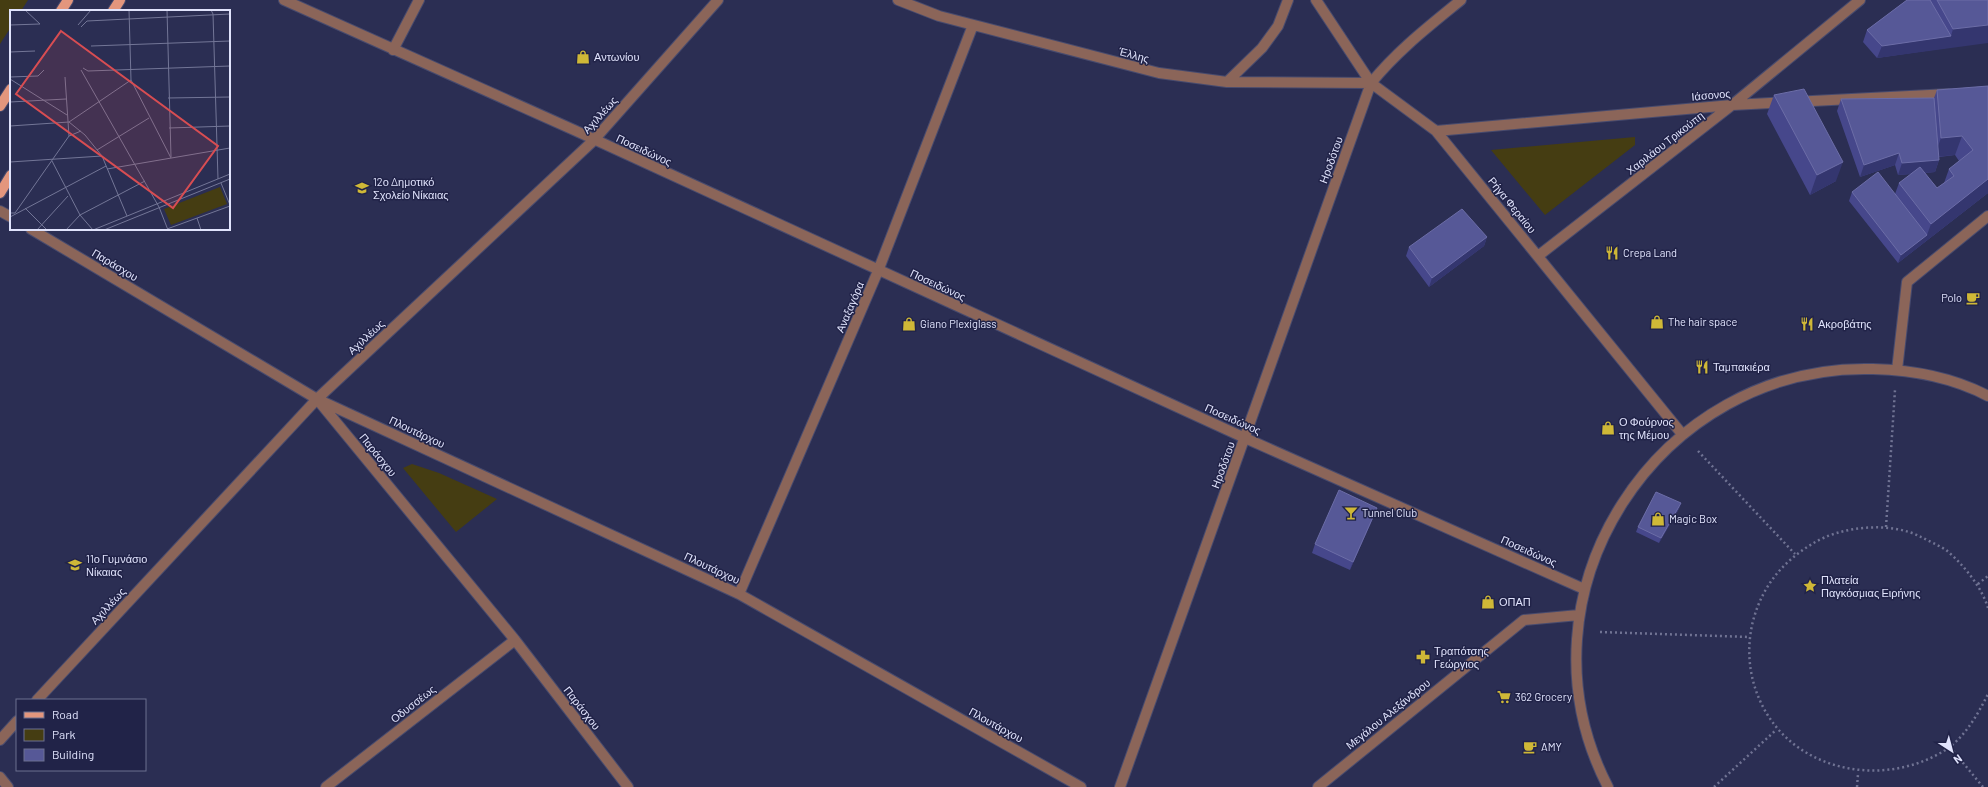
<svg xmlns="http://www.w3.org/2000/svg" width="1988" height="787" font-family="Barlow,sans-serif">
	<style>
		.green { fill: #453d12 }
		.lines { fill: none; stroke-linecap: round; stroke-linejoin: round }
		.minor-casing { stroke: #484b6e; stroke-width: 12 }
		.major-casing { stroke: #484b6e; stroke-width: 12 }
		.path { stroke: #707393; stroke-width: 2.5; stroke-dasharray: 2 3; stroke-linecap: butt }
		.minor { stroke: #8b6559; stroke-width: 10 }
		.major { stroke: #e3967d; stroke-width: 10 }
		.wall { fill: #46478b; fill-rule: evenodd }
		.shaded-wall { fill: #34366f }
		.building { fill: #565897; stroke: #6c6da7 }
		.labels { text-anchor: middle; stroke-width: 3; stroke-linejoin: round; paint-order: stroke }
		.street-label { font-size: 11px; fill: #e0e3fc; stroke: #212348 }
		.poi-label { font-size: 11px; fill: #e0e3fc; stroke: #212348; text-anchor: start }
		.inset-road { fill: none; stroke: #737697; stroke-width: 1 }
		.view { fill: #d84d52; fill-opacity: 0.15; stroke: #d84d52; stroke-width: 2 }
		.inset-edge { fill: none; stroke: #e0e3fc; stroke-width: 2 }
	</style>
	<rect width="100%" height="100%" fill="#2b2e53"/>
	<path class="green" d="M0 0H28L21 11H11V27L0 44Z
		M1635 137V145L1545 215 1491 150Z
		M412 464 439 473 497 499 456 532 403 468Z"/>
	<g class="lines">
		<g class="minor-casing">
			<path id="minor" d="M284 0 574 130 1245 438 1584 589
				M898 0 939 16 1159 73 1227 82 1371 83
				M1316 0 1371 83 1436 131 1682 434
				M393 50 419 0
				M1227 82 1262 48 1278 26 1288 0
				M1436 131 1732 105 1949 94
				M0 211 11 217
				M31 229 317 399 515 640 628 787
				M1538 256 1732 105 1860 0
				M1897 370 1907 282 1988 216
				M317 399 739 594 1081 787
				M739 594 878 271 973 25
				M37 700 317 399 593 141 718 0
				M0 740 17 721
				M0 777 8 787
				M326 787 515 640
				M1120 787 1371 83C1398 50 1428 27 1461 0
				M1318 787 1524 620 1579 615
				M1608 787C1508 594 1658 363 1873 369 1912 370 1954 378 1988 396"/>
		</g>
		<g class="major-casing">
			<path id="major" d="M61 11 68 0
				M113 11 120 0
				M0 106 11 89
				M0 193 11 175"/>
		</g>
		<path class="path" d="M1698 451 1795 554
			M1886 527 1895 390
			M1978 584 1988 576
			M1988 608C1982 587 1962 563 1946 550 1938 545 1929 541 1921 537 1891 521 1840 526 1812 544 1782 562 1762 587 1753 621 1745 653 1750 686 1767 714 1805 776 1892 787 1950 747 1967 733 1978 714 1988 694
			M1600 632 1749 637
			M1950 747 1983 787
			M1714 787 1776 730
			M1857 787 1858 774"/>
		<use href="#minor" class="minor"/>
		<use href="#major" class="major"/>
	</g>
	<path class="wall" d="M1907 0H1988L1946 48 1877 58 1863 42 1867 30Z
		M1988 86V193L1898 263 1849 201 1852 192 1895 194 1899 183 1911 174 1898 175 1895 165 1860 177 1837 111 1841 99 1934 98 1937 90ZM1955 155 1959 161 1949 169 1944 183 1937 188 1925 173 1935 172 1939 160V157Z
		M1774 95 1836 181 1810 195 1767 114Z
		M1487 237 1484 246 1429 287 1406 256 1409 247Z
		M1680 507 1659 543 1636 532 1638 527Z
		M1374 516 1350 570 1312 553 1315 544Z"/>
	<path class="shaded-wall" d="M1988 25V43L1877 58 1882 46 1951 36 1953 29Z
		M1962 136 1955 155 1934 157 1941 138Z
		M1899 153 1895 165 1860 177 1864 165Z
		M1939 160 1935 172 1898 175 1902 163Z
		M1843 162 1836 181 1810 195 1817 175Z
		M1988 179V193L1898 263 1901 255 1927 235 1931 224Z
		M1487 237 1484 246 1429 287 1432 278Z
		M1681 503 1680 507 1659 543 1661 538Z
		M1377 508 1374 516 1350 570 1353 562Z"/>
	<path class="building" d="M1907 0H1930L1951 36 1882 46 1867 30Z
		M1937 0H1988V25L1953 29Z
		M1988 86V179L1931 224 1899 183 1920 167 1937 188 1954 176 1949 169 1973 150 1962 136 1941 138 1937 90Z
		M1804 89 1843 162 1817 175 1774 95Z
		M1934 98 1939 160 1902 163 1899 153 1864 165 1841 99Z
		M1878 172 1927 235 1901 255 1852 192Z
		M1462 209 1487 237 1432 278 1409 247Z
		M1339 490 1377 508 1353 562 1315 544Z
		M1656 492 1681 503 1661 538 1638 527Z"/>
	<defs>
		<g id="shop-bare" transform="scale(1.08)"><path d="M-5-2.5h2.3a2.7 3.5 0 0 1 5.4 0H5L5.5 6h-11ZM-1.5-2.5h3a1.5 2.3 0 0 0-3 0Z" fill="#cfb837" stroke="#212348" stroke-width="2.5" paint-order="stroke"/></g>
		<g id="school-bare" transform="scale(1.08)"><path d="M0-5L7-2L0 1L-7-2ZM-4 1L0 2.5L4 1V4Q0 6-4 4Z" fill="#cfb837" stroke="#212348" stroke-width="2.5" paint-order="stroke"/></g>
		<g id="restaurant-bare" transform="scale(1.08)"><path d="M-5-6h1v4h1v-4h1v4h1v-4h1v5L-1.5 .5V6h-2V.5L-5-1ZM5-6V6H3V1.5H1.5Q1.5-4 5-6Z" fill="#cfb837" stroke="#212348" stroke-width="2.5" paint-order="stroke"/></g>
		<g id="cafe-bare" transform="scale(1.08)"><path d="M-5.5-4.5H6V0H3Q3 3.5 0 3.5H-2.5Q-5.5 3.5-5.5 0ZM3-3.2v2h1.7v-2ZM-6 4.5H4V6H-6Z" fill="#cfb837" stroke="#212348" stroke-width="2.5" paint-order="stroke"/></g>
		<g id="bar-bare" transform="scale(1.08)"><path d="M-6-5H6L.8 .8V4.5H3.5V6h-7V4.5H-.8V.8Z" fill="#cfb837" stroke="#212348" stroke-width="2.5" paint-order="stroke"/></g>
		<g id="sight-bare" transform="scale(1.08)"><path d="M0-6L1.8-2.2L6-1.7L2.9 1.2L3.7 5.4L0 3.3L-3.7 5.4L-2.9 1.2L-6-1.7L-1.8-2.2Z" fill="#cfb837" stroke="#212348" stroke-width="2.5" paint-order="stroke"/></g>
		<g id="pharmacy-bare" transform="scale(1.08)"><path d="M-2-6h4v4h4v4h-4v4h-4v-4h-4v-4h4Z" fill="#cfb837" stroke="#212348" stroke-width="2.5" paint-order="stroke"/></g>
		<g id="supermarket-bare" transform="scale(1.08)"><path d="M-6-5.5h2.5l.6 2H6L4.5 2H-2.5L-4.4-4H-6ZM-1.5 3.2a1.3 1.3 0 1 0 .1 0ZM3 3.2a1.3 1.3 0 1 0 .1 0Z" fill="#cfb837" stroke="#212348" stroke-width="2.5" paint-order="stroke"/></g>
	</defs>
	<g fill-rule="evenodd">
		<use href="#shop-bare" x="583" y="57"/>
		<use href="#school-bare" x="362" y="188"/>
		<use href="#restaurant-bare" x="1612" y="253"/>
		<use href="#cafe-bare" x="1973" y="298"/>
		<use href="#shop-bare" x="1657" y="322"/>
		<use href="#shop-bare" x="909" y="324"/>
		<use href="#restaurant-bare" x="1807" y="324"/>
		<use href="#restaurant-bare" x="1702" y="367"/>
		<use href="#shop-bare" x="1608" y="428"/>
		<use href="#bar-bare" x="1351" y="513"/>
		<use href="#shop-bare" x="1658" y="519"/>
		<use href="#school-bare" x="75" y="565"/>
		<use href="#sight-bare" x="1810" y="586"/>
		<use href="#shop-bare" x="1488" y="602"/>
		<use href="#pharmacy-bare" x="1423" y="657"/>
		<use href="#supermarket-bare" x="1504" y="697"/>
		<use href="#cafe-bare" x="1530" y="747"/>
	</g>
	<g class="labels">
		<g class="street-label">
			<text transform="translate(1134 55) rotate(15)" y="4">Έλλης</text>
			<text transform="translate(1711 95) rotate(-5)" y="4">Ιάσονος</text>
			<text transform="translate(600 115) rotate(-48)" y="4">Αχιλλέως</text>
			<text transform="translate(1665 143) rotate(-38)" y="4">Χαριλάου Τρικούπη</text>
			<text transform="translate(644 150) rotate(25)" y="4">Ποσειδώνος</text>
			<text transform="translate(1331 160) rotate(-70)" y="4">Ηροδότου</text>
			<text transform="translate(1512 205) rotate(51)" y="4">Ρήγα Φεραίου</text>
			<text transform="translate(115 265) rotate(31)" y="4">Παράσχου</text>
			<text transform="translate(938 285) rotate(25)" y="4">Ποσειδώνος</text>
			<text transform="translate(850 307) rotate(-67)" y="4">Αναξαγόρα</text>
			<text transform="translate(366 337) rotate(-43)" y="4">Αχιλλέως</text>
			<text transform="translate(1233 419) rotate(24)" y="4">Ποσειδώνος</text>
			<text transform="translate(417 432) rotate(25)" y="4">Πλουτάρχου</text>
			<text transform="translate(378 455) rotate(51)" y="4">Παράσχου</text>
			<text transform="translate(1223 465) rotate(-70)" y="4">Ηροδότου</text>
			<text transform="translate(1529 551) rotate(24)" y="4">Ποσειδώνος</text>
			<text transform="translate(712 568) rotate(25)" y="4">Πλουτάρχου</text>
			<text transform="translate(108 606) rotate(-47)" y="4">Αχιλλέως</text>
			<text transform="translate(413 704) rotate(-38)" y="4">Οδυσσέως</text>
			<text transform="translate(582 708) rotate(52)" y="4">Παράσχου</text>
			<text transform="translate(1388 714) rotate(-39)" y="4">Μεγάλου Αλεξάνδρου</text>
			<text transform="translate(996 725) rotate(29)" y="4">Πλουτάρχου</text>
		</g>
		<g class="poi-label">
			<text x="594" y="61">Αντωνίου</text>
			<text x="373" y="186">12ο Δημοτικό<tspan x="373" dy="13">Σχολείο Νίκαιας</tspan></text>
			<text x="1623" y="257">Crepa Land</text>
			<text x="1962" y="302" text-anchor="end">Polo</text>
			<text x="1668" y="326">The hair space</text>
			<text x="920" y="328">Giano Plexiglass</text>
			<text x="1818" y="328">Ακροβάτης</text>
			<text x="1713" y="371">Ταμπακιέρα</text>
			<text x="1619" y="426">Ο Φούρνος<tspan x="1619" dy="13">της Μέμου</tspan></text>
			<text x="1362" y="517">Tunnel Club</text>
			<text x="1669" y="523">Magic Box</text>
			<text x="86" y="563">11ο Γυμνάσιο<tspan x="86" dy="13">Νίκαιας</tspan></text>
			<text x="1821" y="584">Πλατεία<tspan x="1821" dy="13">Παγκόσμιας Ειρήνης</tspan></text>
			<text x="1499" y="606">ΟΠΑΠ</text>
			<text x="1434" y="655">Τραπότσης<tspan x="1434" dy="13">Γεώργιος</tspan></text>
			<text x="1515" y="701">362 Grocery</text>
			<text x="1541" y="751">AMY</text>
		</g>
	</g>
	<g transform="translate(10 10)">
		<rect width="220" height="220" fill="#2b2e53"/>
		<path d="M210 177 217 194 161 215 154 199Z" fill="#453d12"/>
		<path class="inset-road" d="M15 0 30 14M119 0 121 70 161 148M157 0 161 147M201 0 203 4 208 169M0 15 30 14M68 15 81 0M71 17 77 11 220 4M81 36 220 31M0 42 25 41M73 58 78 61 220 56M71 60 149 197 158 220M0 67 28 66 34 60M55 67 59 126M0 69 57 105M158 88 220 87M0 92 56 89M59 112 75 125 92 146 117 206M0 116 59 112 121 70M159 118 220 116M87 140 139 108M42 151 70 205 83 220M0 152 92 146M97 159 220 138M211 173 220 195M15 198 37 220M0 203H5L59 126 71 121M0 207 96 156M187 208 191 220M157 219 220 196M27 220 58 186M56 220 70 205 135 171M83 220 220 164M94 220 220 169"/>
		<path class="view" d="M51 21 208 136 163 198 6 84Z"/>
		<rect width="220" height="220" class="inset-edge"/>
	</g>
	<rect x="16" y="699" width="130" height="72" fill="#212348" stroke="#6d7090"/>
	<rect x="24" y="712" width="20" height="6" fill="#e3967d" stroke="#6d7090"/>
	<text x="52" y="719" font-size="12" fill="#e0e3fc">Road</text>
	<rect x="24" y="729" width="20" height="12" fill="#453d12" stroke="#6d7090"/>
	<text x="52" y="739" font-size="12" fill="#e0e3fc">Park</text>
	<rect x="24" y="749" width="20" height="12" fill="#565897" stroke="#6d7090"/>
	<text x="52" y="759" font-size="12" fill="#e0e3fc">Building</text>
	<g transform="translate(1952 751) rotate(144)" stroke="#212348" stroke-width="3" paint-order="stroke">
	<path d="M0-3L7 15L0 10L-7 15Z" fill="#e0e3fc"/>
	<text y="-6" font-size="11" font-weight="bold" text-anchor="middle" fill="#e0e3fc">N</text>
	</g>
</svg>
